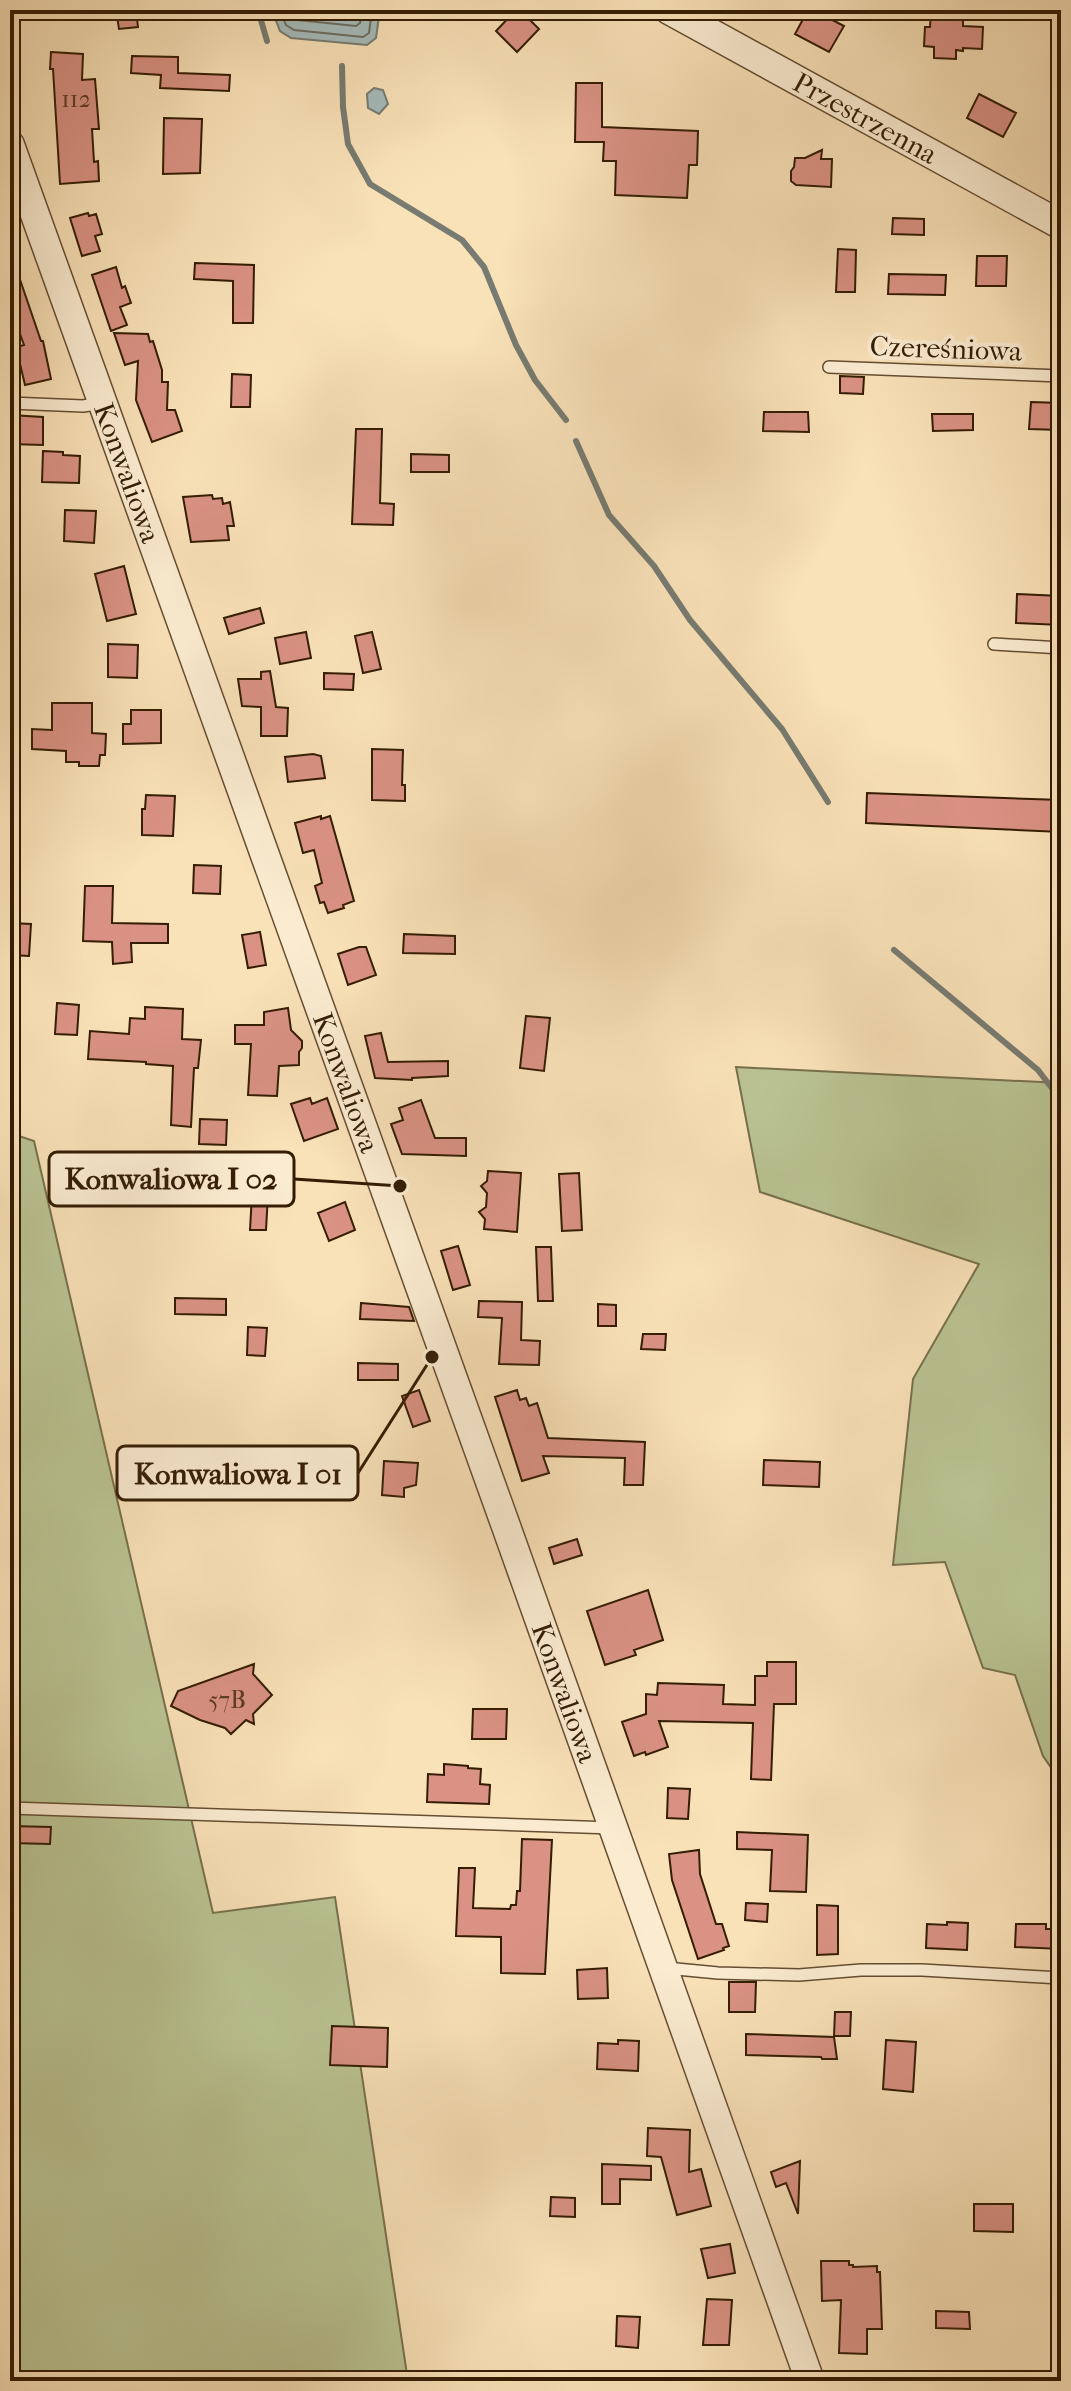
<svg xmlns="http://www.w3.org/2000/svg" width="1071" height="2391" font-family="'IM FELL French Canon',serif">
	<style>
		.green { fill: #bac392; stroke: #77704b; stroke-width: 2 }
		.water { fill: #a4baba; stroke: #777b71; stroke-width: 2 }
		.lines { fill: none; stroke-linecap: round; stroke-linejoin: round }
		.shore { stroke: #6c6c5f; stroke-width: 2 }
		.stream { stroke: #777b71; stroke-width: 6 }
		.building { fill: #da9284; stroke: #341d04; stroke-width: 2 }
		.service-casing { stroke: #654e31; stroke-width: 14 }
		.tertiary-casing { stroke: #654e31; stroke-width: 31 }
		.service { stroke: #fbecd1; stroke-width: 11 }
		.tertiary { stroke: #fbecd1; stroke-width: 28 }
		.labels { text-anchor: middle; stroke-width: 8; stroke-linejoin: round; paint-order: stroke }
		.number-label { font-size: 24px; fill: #5e3a24 }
		.street-label { font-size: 28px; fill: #341d04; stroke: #fbecd1 }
		.leader { fill: none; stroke: #341d04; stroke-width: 3 }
		.callout-dot { fill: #341d04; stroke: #fbecd1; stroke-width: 3 }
		.callout { fill: #fbecd1; stroke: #341d04; stroke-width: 3 }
		.callout-label { font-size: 30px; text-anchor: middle; font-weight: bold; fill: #341d04 }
	</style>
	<rect width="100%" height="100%" fill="#f9e1b8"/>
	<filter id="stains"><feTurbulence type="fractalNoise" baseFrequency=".0025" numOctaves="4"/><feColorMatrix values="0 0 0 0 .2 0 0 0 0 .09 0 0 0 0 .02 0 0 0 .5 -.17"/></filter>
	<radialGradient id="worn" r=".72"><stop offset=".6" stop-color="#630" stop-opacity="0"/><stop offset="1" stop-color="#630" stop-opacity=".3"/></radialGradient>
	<path class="green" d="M736 1067 1061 1083V1782L1043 1756 1015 1675 983 1668 945 1562 893 1565 913 1379 979 1264 760 1192Z
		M10 1133 34 1141 213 1913 335 1897 408 2381H10Z"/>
	<path class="water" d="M272 10H380L376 38 367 45 291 38 280 31Z
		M374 88 383 90 388 104 379 114 368 108 367 94Z"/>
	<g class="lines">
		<path class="shore" d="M280 10 286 25 294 30 363 37 369 33 372 10
			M291 10 297 20 356 26 360 23 362 10"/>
		<path class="stream" d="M258 10 267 41
			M342 66 343 107 348 144 370 184 462 240 484 267 516 345 535 380 566 420
			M576 441 609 515 654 566 690 620 782 729 828 802
			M894 950 1038 1070 1061 1100"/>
	</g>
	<path class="building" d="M116 10H136L138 27 119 29Z
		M516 10H520L539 29 517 52 496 31Z
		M808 10H813L844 26 829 52 795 34Z
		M931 10H963V26L983 27 982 49 963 48V51L956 50V59L934 58V47L924 46 925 27H930Z
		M51 52 83 54 82 80 95 79 99 129H92L94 162 98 161 99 181 60 184 53 69H50Z
		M132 56 178 57V73L230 75 229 91 160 88 161 75 131 73Z
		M576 83H602V127L698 131 697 165H689L687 198 615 195 616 161H603L604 142H575Z
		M979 94 1016 113 1003 137 967 118Z
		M164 118 202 119 200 173 163 174Z
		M822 150 821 159H832L831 187 796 185 791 181V171L794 167 795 158H805Z
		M88 213 89 216 96 214 102 234 95 236 100 251 82 256 70 218Z
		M893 218 924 219V235L892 234Z
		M838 249 856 250 855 292H836Z
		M977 256H1007L1006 286H976Z
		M13 259 41 341H43L51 379 25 385 16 347 24 345 10 307V260Z
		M195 263 254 265 253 323H233V281L194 279Z
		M116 267 122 288 125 286 131 303 120 307 127 325 111 331 92 275Z
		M889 274 946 275 945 295 888 294Z
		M114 333 148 334 150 342 153 341 162 370V382H168L167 410H175L182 431 152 442 136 400 138 361 125 365Z
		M232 374 251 375 250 407H231Z
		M840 376 864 377 863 394 840 393Z
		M1031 402 1061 403 1060 430 1029 429Z
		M764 412H808L809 432 763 431Z
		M932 414H973V430L933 431Z
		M10 415 43 417V445L10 444Z
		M356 429H382L380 503 394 504 393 525 352 524Z
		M43 451 63 452V455L80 456 79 483 42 482Z
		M411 454 449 455V472H411Z
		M212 495 213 499 222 498 223 504 230 502 234 526H227L229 540 191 542 183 497Z
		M65 510 96 511 94 543 64 541Z
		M124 566 136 614 107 621 95 574Z
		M1017 594 1061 596V625L1016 623Z
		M260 608 264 623 229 634 224 618Z
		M306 632 311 658 280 664 275 638Z
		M372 632 381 669 363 673 355 636Z
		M108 644 138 645 137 678 108 677Z
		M270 671 276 707 288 708 287 736H261V707L242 706 238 679H261V672Z
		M324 673 354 674 353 690 324 689Z
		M52 703H92V733L106 734 105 755H100L99 766H79V762H66V751L32 749V729L52 730Z
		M131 710H161V743L123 744V724H131Z
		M372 749 403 750 402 785H405V801L372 800Z
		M313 754 321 756 325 778 288 782 285 757Z
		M867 793 1061 800V832L866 823Z
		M146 795 175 796 173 836 142 835V809H145Z
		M321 816V819L330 816 354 901 343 905 344 908 328 913 324 902 320 903 315 886 322 883 314 850 303 853 295 823Z
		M194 865 221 866 220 894 193 893Z
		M85 886H113L112 923 168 924V943H131L132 962 113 964 112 942 83 941Z
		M10 923 31 924 29 956 10 955Z
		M260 932 266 965 248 968 242 935Z
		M404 934 455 936V954L403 953Z
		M359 947H366L376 975 348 985 338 954Z
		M57 1003 79 1005 77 1035 55 1034Z
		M145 1007 183 1009 182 1039 201 1040 198 1068H194L191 1127 171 1125 173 1066 146 1064V1062L88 1059 90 1031 129 1034 130 1018 145 1019Z
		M288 1008 291 1030 302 1041V1048L299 1052V1065L279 1066 277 1096 248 1095 251 1044H235V1025H264V1012Z
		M526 1016 550 1018 544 1071 520 1068Z
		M381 1033 388 1062 448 1061V1076L412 1078V1080L375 1078 365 1036Z
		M310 1098 312 1104 327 1098 338 1129 304 1141 291 1104Z
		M421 1100 435 1138H466V1156L402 1154 391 1124 403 1120 399 1108Z
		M200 1119 227 1120 226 1145 199 1144Z
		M488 1171 521 1173 517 1232 484 1229 485 1219 479 1212 486 1207 487 1193 481 1186 487 1181Z
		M579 1173 582 1230 562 1231 559 1174Z
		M252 1194H268L266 1230H250Z
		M345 1202 355 1230 329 1241 318 1213Z
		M458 1246 470 1285 453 1290 441 1251Z
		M536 1247H551L553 1301H538Z
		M175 1298 226 1299V1315L175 1314Z
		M479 1301 522 1302 521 1340 540 1341 539 1365 499 1364 502 1318 478 1317Z
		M361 1303 409 1307 414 1321 360 1319Z
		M598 1304 616 1305V1326H598Z
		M248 1327 267 1328 265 1356 247 1355Z
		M643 1334H666L665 1350 641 1349Z
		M358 1363 398 1364V1380H358Z
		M419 1390 430 1421 413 1427 402 1396Z
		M517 1390 520 1400 526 1398 529 1406 537 1403 548 1438 645 1442 643 1485H624L625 1458 543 1456 549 1473 522 1481 495 1397Z
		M764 1460 820 1462 819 1487 763 1485Z
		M384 1461 418 1463 416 1485 404 1488V1497L382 1495Z
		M577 1539 582 1555 554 1564 549 1548Z
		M648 1590 663 1640 634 1650 636 1655 605 1665 587 1611Z
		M767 1662H796V1704H774L771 1780 751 1779 753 1723 659 1721 668 1747 646 1755 645 1752 634 1756 622 1722 646 1714V1694L657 1695 658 1683 724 1685 723 1704 755 1705V1676H767Z
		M254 1664 253 1674 272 1695 253 1714 254 1724 246 1720 231 1734 225 1728 200 1720 171 1706 178 1691Z
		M473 1709H507L506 1739H472Z
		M444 1764 468 1766V1768L481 1769 480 1784 490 1785 489 1804 427 1802 428 1774 444 1775Z
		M668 1788 690 1789 688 1819 667 1818Z
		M10 1826 51 1827 50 1844 10 1843Z
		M737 1832 808 1835 806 1892 770 1891 772 1850 737 1849Z
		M522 1839 552 1840 545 1974 501 1973V1937L456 1936 459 1868H475L473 1908 510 1909 511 1905H516L517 1891H520Z
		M699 1850 700 1874 716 1924H722L729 1946 723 1948 724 1950 698 1959 672 1880 669 1854Z
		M746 1903 768 1904 767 1922 745 1920Z
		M817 1905 838 1906V1954L817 1955Z
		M947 1922 968 1923 967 1950 926 1948 927 1924 947 1925Z
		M1016 1924H1046V1929H1061V1949L1015 1947Z
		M607 1968 608 1998 578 1999 577 1970Z
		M729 1982H756L755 2012H729Z
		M835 2012H851L850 2036H834Z
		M332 2026 388 2028 387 2067 330 2065Z
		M746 2034 834 2037 837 2059H822L821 2057 746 2055Z
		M618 2040 639 2041 638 2071 597 2069 598 2043 618 2044Z
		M886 2040 916 2042 913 2092 883 2089Z
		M648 2128 690 2130 689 2172 701 2169 711 2206 677 2215 661 2157 647 2156Z
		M800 2161 798 2214 786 2183 776 2187 771 2172Z
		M602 2164 651 2166V2180L620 2179V2204H602Z
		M551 2197 575 2198V2217L550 2216Z
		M974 2204H1013V2232L974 2231Z
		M730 2244 735 2273 708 2278 701 2249Z
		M821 2261H849V2265H853V2267L877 2266V2272H880L882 2329H867V2354L839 2353 841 2300 822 2301Z
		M707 2299 732 2300 729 2345H703Z
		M936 2311 969 2312 970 2329 936 2328Z
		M617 2316 640 2317 638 2348 616 2346Z"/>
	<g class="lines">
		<g class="service-casing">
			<path id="service" d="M829 367 1061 376
				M10 403 83 406 102 403
				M994 644 1061 648
				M10 1808 613 1828
				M666 1968 718 1973 799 1975 861 1970H922L1061 1978"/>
		</g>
		<g class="tertiary-casing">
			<g id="tertiary">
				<path id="s1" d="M669 10 1061 225"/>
				<path id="s2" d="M10 145 507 1529 810 2381"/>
			</g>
		</g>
		<use href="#service" class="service"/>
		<use href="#tertiary" class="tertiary"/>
	</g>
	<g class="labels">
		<g class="number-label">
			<text x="76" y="107">112</text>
			<text x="227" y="1708">57B</text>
		</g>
		<g class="street-label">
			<text dy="10" stroke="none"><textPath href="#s1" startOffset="224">Przestrzenna</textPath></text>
			<text transform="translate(946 348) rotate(2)" y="10">Czereśniowa</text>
			<text dy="10" stroke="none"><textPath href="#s2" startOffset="348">Konwaliowa</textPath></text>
			<text dy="10" stroke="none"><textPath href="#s2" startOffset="996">Konwaliowa</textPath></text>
			<text dy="10" stroke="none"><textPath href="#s2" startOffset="1644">Konwaliowa</textPath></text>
		</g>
	</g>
	<path class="leader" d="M400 1186L294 1179M432 1357L358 1473"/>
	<g class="callout-dot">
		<circle cx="400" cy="1186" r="8"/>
		<circle cx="432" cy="1357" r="8"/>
	</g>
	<g class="callout">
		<rect x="49" y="1152" width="245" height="54" rx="8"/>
		<rect x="117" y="1446" width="241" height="54" rx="8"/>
	</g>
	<g class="callout-label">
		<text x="171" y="1189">Konwaliowa I 02</text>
		<text x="238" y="1484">Konwaliowa I 01</text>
	</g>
	<rect width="1071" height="2391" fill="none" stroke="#f9e1b8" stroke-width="40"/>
	<rect x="12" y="12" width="1047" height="2367" fill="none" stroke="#341d04" stroke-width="4"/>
	<rect x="20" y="20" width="1031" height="2351" fill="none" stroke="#341d04" stroke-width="2"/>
	<rect width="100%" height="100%" filter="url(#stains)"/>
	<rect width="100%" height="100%" fill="url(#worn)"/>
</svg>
